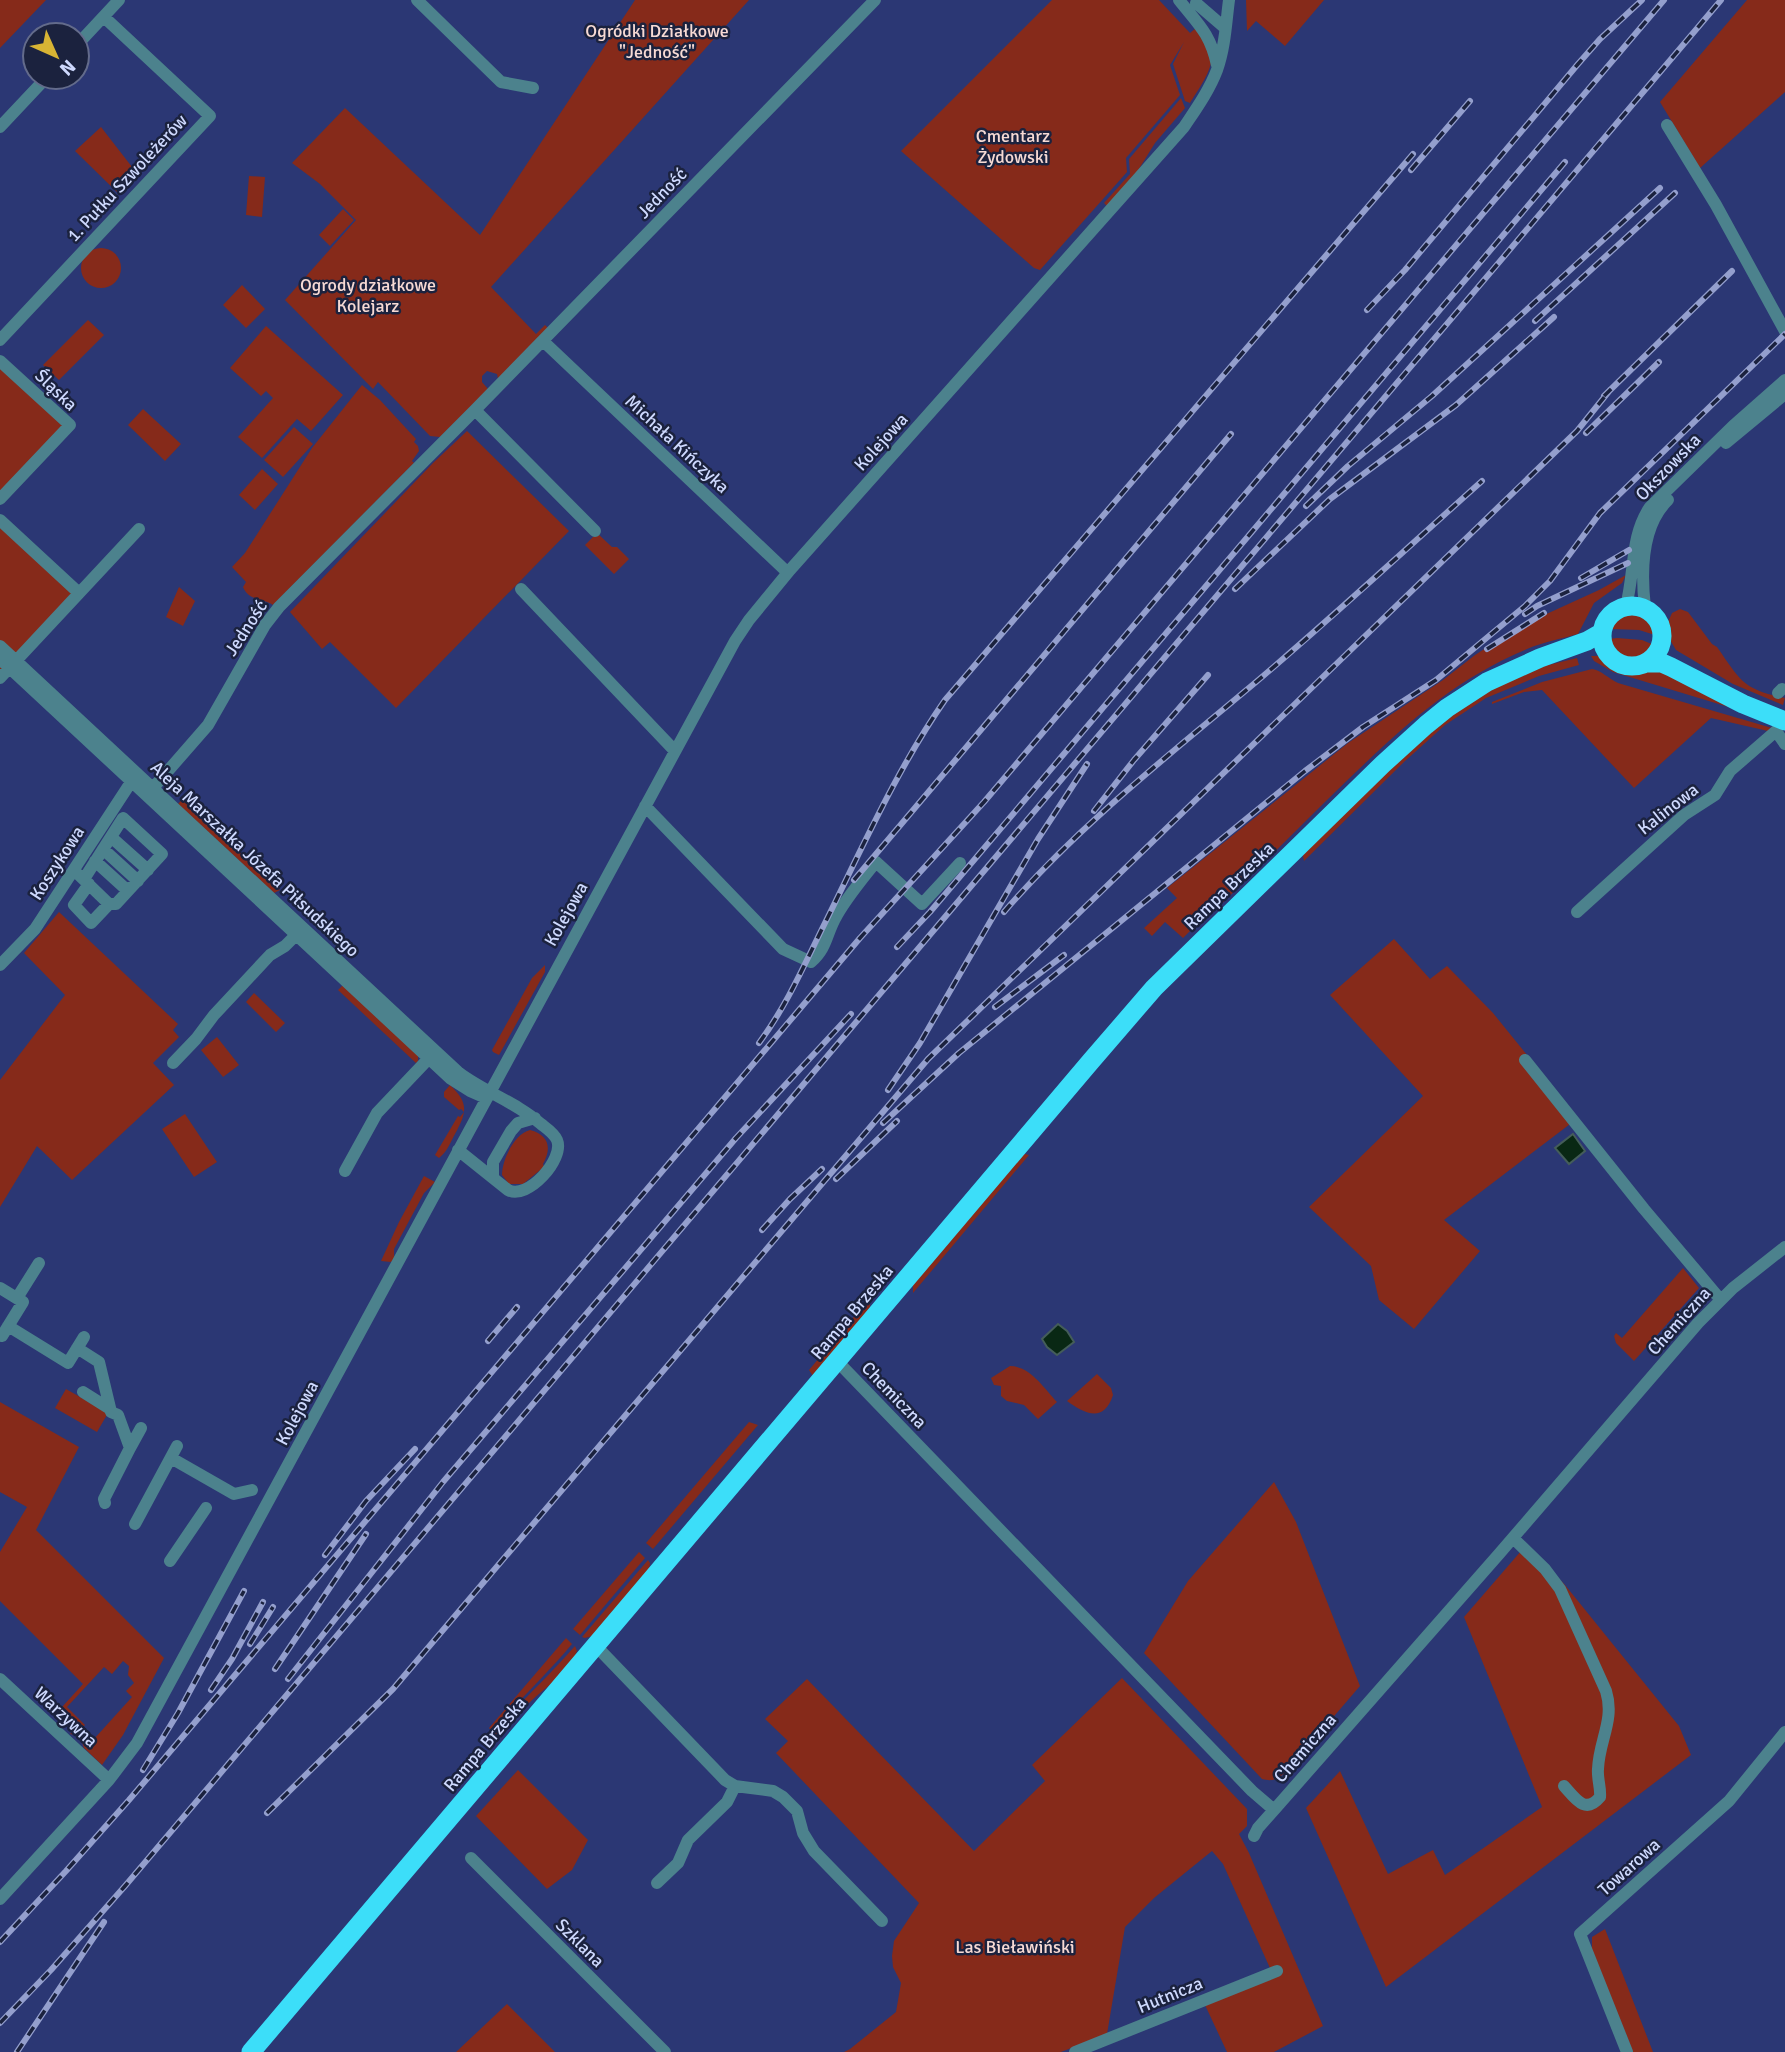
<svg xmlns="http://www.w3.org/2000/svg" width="1785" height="2052" font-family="Signika,sans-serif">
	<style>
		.green { fill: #862a1a }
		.water { fill: #092814; stroke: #445d5a; stroke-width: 2 }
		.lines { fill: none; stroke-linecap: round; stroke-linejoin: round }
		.minor { stroke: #4c828d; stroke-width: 12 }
		.highway { stroke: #3cdef9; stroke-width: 19 }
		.rail-casing { stroke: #949fcd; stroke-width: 6 }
		.rail { stroke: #1b223e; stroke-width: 3.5; stroke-dasharray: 10; stroke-linecap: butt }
		.labels { text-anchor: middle; stroke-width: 5; stroke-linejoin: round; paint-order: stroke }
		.park-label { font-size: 18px; fill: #f7dad4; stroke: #1b223e }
		.street-label { font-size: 18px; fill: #ced9fe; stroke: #1b223e }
	</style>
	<rect width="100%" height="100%" fill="#2b3774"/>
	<path class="green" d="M0 0H46L0 48Z
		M635 0H749L491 287 536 334 545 325 548 328 498 379 497 374 487 371 482 376V382L488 389 440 437 430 436 378 382 373 389 285 300 356 220 320 184 292 163 345 108 480 235Z
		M1052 0H1159L1190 33 1196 28C1201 37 1209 48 1211 58 1213 70 1196 93 1190 103L1185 101 1173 64 1184 42 1170 65 1180 95 1126 158 1127 172 1040 270 1034 268 901 151Z
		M1246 0H1324L1285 46 1256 21 1247 31Z
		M1747 0H1785V92L1700 168 1660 102Z
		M1181 98 1185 108 1155 143 1137 172 1107 206 1104 203 1130 174 1129 159Z
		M101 127 139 176 120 195 75 151Z
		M249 176 265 177 262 217 246 215Z
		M343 209 354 220 330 246 319 235Z
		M81 268a20 20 0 1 1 40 0a20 20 0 1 1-40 0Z
		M242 285 265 309 246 328 223 305Z
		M88 320 104 335 59 380 43 365Z
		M266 326 343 395 311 431 297 419 262 458 238 437 273 398 266 391 261 396 230 368Z
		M0 361 70 425 0 499Z
		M362 385 380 400 416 439 414 442 418 446 419 451 412 461 414 463 273 605C262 598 249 601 243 587L246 582 232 567 245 553 312 448Z
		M143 409 181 444 165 461 128 425Z
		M294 427 313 444 283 477 264 460Z
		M467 431 569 531 396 708 330 642 322 649 290 612 433 463Z
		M262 469 278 484 255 510 239 495Z
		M0 520 79 593 0 678Z
		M597 533 612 547H617L629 559 614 574 585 545Z
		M1626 575 1622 583 1594 603 1578 634C1561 639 1543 642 1527 649 1445 683 1389 740 1327 800 1285 842 1243 883 1201 924L1199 922 1183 938 1165 922 1152 936 1144 928 1177 898 1167 888 1348 743 1443 680 1475 655 1520 626 1599 590Z
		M179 587 195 601 183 626 166 617Z
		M1680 609 1688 612 1712 644 1717 647C1741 681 1742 689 1785 698L1783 705 1733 684 1676 650 1669 638 1667 624 1672 613Z
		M1631 613C1645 613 1653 621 1655 635L1639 630 1609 629 1615 620Z
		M1617 638 1642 640 1654 645C1644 667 1613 665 1609 639Z
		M1591 656H1599L1622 671 1631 672 1654 668 1755 715 1613 672 1594 661Z
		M1577 658 1579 665 1539 676 1486 698 1445 725 1405 761 1304 861 1303 856 1305 852 1419 737 1461 703 1536 668Z
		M1592 669C1601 670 1609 679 1618 683L1772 728 1768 731 1711 718 1634 788 1542 690 1524 692 1492 704V702L1542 682Z
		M183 798 280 890 274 893 178 804Z
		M59 912 178 1024 173 1030 179 1037 153 1063 174 1085 72 1180 37 1146 0 1207V1080L65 995 24 953Z
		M1394 939 1430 979 1447 966 1493 1013 1578 1118 1444 1220 1480 1251 1414 1329 1379 1300 1371 1266 1309 1207 1423 1096 1330 995Z
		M545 965V972L499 1055 493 1052 492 1050 532 978Z
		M343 985 418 1055V1061L416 1063 338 990Z
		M254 993 285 1023 276 1032 246 1002Z
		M217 1037 239 1065 223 1077 201 1050Z
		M450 1085C469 1103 467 1112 455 1134 450 1143 447 1152 439 1158L435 1155 458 1116 460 1117 464 1112 461 1109 459 1110 444 1097V1092Z
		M185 1114 217 1162 194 1177 162 1129Z
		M530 1130C549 1135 552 1148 543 1164L544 1167 523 1184H509L502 1175C502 1160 514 1134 530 1130Z
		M1025 1154 1029 1155 913 1293V1284L1021 1156Z
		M424 1176 435 1182 424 1193 394 1249V1259L391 1262 381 1261 399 1222Z
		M1683 1268 1699 1288 1634 1361 1616 1343 1614 1336 1616 1333 1622 1338Z
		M868 1300 870 1302V1308L813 1376 809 1370Z
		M1010 1366C1030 1366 1044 1388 1057 1402L1038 1419 1024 1405 1007 1401 1001 1396V1386L994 1385 991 1378Z
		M1097 1374 1111 1388 1113 1395C1104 1423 1085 1414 1067 1401Z
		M66 1389 108 1413 97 1432 55 1408Z
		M0 1402 79 1447 36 1530 164 1658 123 1735 102 1765 84 1748 82 1742 89 1734 94 1739 132 1697 126 1691 134 1683 128 1675 129 1666 123 1661 112 1674 104 1667 67 1707 85 1725 75 1735 70 1734 79 1724 62 1707 83 1684 0 1601V1552L27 1507 0 1492Z
		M749 1422 758 1425 653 1549 646 1543Z
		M1274 1482 1296 1522 1360 1686 1286 1772C1278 1779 1273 1782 1262 1779L1144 1653 1188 1581Z
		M1527 1544 1565 1585 1679 1726 1691 1755 1386 1987 1306 1808 1340 1771 1388 1874 1433 1850 1445 1875 1542 1807 1464 1617Z
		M639 1552 645 1558 580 1635 573 1629Z
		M648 1560 650 1563 649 1570 592 1636 585 1638 582 1637Z
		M566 1638 572 1644C547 1674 518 1701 492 1731L489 1728Z
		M575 1646 577 1651C568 1675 542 1689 525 1707 518 1715 512 1726 503 1732 498 1736 499 1735 493 1734 519 1703 548 1677 575 1646Z
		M1122 1678 1247 1809V1826L1239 1834 1249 1853 1323 2026 1274 2052H1227L1205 2005 1274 1977 1223 1864 1212 1851 1154 1898 1125 1927 1107 2034 1061 2052H844L850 2049 896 2012 901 1983 893 1967 892 1956 894 1941 919 1903 776 1753 788 1741 765 1719 807 1679 974 1851 1045 1781 1032 1765Z
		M518 1770 588 1840 572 1870 547 1889 476 1816Z
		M1605 1929 1653 2052H1633L1592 1950V1937Z
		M507 2004 555 2052H456Z"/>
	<path class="water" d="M1573 1134 1585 1151 1569 1164 1555 1148Z
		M1058 1324 1067 1331 1074 1342 1057 1355 1047 1347 1042 1339Z"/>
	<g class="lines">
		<path class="minor" d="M417 0 501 82 533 88
			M1179 0C1198 24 1210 33 1217 65
			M1196 3 1225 28
			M77 45 119 0
			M1667 125 1716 205 1785 331
			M0 127 47 77
			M0 340 210 116 104 17
			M543 341 787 572
			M0 361 70 425 0 499
			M475 410 595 531
			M1726 443 1785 394
			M0 520 79 593
			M521 589 675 751
			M1626 606C1635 573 1630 536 1650 507L1733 426 1785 380
			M1645 608C1641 573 1641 526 1668 500
			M0 646 458 1072C484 1092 516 1102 541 1124 546 1128 554 1133 557 1140 565 1159 527 1201 508 1190L458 1150
			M0 659 451 1079 470 1091 486 1098
			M0 678 139 529
			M1778 693 1782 689
			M153 788 208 725 265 625 279 607 475 410 875 0
			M645 806 783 949 811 962C828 947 826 933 837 915 848 896 862 879 876 862L922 904 960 863
			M111 837 148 870
			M103 849 138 881
			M95 861 128 891
			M79 875 109 904 91 923 74 905 89 884
			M84 879 123 818 162 854 116 904H109
			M1577 912 1684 815 1715 795 1730 771 1776 731 1785 744
			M0 965 35 929 135 776
			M1525 1060 1644 1209 1720 1299
			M173 1063 196 1039 214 1015 270 955 285 946 300 931
			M345 1171 377 1113 433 1054
			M493 1178V1162L511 1131 518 1123 535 1118
			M0 1288 23 1302 2 1336
			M17 1298 39 1263
			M8 1326 68 1363 84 1337
			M77 1348 99 1362 111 1412 118 1415 130 1448 104 1499 105 1503
			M837 1361 1252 1791 1274 1810 1499 1554 1698 1323 1733 1288 1785 1247
			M83 1392 110 1409
			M130 1448 141 1428
			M171 1458 234 1494 252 1490
			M135 1524 177 1446
			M1513 1538 1545 1569 1560 1589 1606 1691C1615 1720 1599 1740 1598 1769 1597 1778 1601 1788 1600 1797 1585 1815 1575 1798 1564 1786
			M170 1561 206 1508
			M596 1646 725 1780 735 1786 773 1791 783 1797 797 1811 803 1833 814 1851 882 1921
			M0 1679 109 1780
			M1254 1836 1258 1828 1274 1810
			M471 1858 665 2052
			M657 1883 678 1863 688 1840 727 1802 735 1786
			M0 1899 109 1780 137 1743 735 641 749 620 790 570 1184 127C1196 109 1209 91 1217 70 1225 48 1226 23 1229 0
			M1075 2052 1277 1971
			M1627 2052 1580 1934 1729 1801 1785 1732"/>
		<path class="highway" d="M1602 636a30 30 0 1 1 60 0a30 30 0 1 1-60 0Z
			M1647 663H1662L1671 667 1743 704 1785 721
			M251 2052 1091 1061 1154 988 1383 764 1426 725 1447 708 1487 682 1540 658 1587 641 1601 633"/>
		<g class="rail-casing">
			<path id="rail" d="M1411 170 1470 101
				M1367 310 1405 270 1578 64 1600 39 1642 0
				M1535 321 1675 193
				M1604 396 1732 271
				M1586 433 1659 362
				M1306 506 1348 466 1432 396 1660 188
				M1581 578 1629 550
				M1235 589 1330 499 1456 405 1554 317
				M1525 614 1537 606 1628 563
				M1487 649 1544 613
				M1094 811 1134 760 1208 675
				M854 880 1231 434
				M1004 912C1078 826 1169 755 1256 682 1333 617 1407 548 1482 481
				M897 947 930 912 1565 162
				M995 1007 1064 955
				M759 1043C785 1008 802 970 821 931 860 853 895 772 945 700L1413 154
				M888 1090 920 1043 1038 839 1087 764
				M883 1123 959 1053 1305 771 1363 727 1436 680 1525 606 1550 581 1600 513 1785 334
				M836 1179 897 1121
				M762 1230 790 1199 822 1169
				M488 1341 517 1307
				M325 1555 366 1501 415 1449
				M250 1644 273 1607
				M275 1669 366 1534
				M288 1679 443 1482 736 1138 851 1014
				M211 1690 232 1659 263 1602
				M143 1770 178 1713 244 1591
				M267 1813 393 1689 928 1059 1577 431 1610 390
				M0 1942 66 1871 129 1800 860 938 984 802 1664 0
				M0 2023 51 1970 125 1886 1721 0
				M17 2052 104 1922"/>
		</g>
		<use href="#rail" class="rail"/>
	</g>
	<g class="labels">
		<g class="park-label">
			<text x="657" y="37">Ogródki Działkowe<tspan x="657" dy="21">"Jedność"</tspan></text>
			<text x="1013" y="142">Cmentarz<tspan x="1013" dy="21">Żydowski</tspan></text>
			<text x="368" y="291">Ogrody działkowe<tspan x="368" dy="21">Kolejarz</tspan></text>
			<text x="1015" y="1953">Las Bieławiński</text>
		</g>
		<g class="street-label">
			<text transform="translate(127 178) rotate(-47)" y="6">1. Pułku Szwoleżerów</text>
			<text transform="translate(662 193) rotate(-46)" y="6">Jedność</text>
			<text transform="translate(56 390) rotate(44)" y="6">Śląska</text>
			<text transform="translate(881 442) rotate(-48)" y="6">Kolejowa</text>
			<text transform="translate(677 444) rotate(43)" y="6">Michała Kińczyka</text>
			<text transform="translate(1668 467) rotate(-46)" y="6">Okszowska</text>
			<text transform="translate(246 628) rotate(-57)" y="6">Jedność</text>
			<text transform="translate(1668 809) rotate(-38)" y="6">Kalinowa</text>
			<text transform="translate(255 859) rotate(43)" y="6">Aleja Marszałka Józefa Piłsudskiego</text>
			<text transform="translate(57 863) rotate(-57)" y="6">Koszykowa</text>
			<text transform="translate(1229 886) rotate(-44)" y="6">Rampa Brzeska</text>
			<text transform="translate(566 914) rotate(-61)" y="6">Kolejowa</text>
			<text transform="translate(852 1312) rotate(-50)" y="6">Rampa Brzeska</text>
			<text transform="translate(1679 1321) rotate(-48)" y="6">Chemiczna</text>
			<text transform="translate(894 1395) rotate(46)" y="6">Chemiczna</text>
			<text transform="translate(297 1413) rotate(-62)" y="6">Kolejowa</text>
			<text transform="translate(66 1717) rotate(43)" y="6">Warzywna</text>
			<text transform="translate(485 1744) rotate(-50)" y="6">Rampa Brzeska</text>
			<text transform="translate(1305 1748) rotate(-49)" y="6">Chemiczna</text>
			<text transform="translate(1629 1867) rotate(-42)" y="6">Towarowa</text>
			<text transform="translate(580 1943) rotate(45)" y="6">Szklana</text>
			<text transform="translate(1170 1995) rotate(-22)" y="6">Hutnicza</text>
		</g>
	</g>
	<g transform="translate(56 56) rotate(135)"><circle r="33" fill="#1b223e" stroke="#636b8b" stroke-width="2"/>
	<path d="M0-5L12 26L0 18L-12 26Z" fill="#d8b434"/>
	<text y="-10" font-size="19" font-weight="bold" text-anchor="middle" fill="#ced9fe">N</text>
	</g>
</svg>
